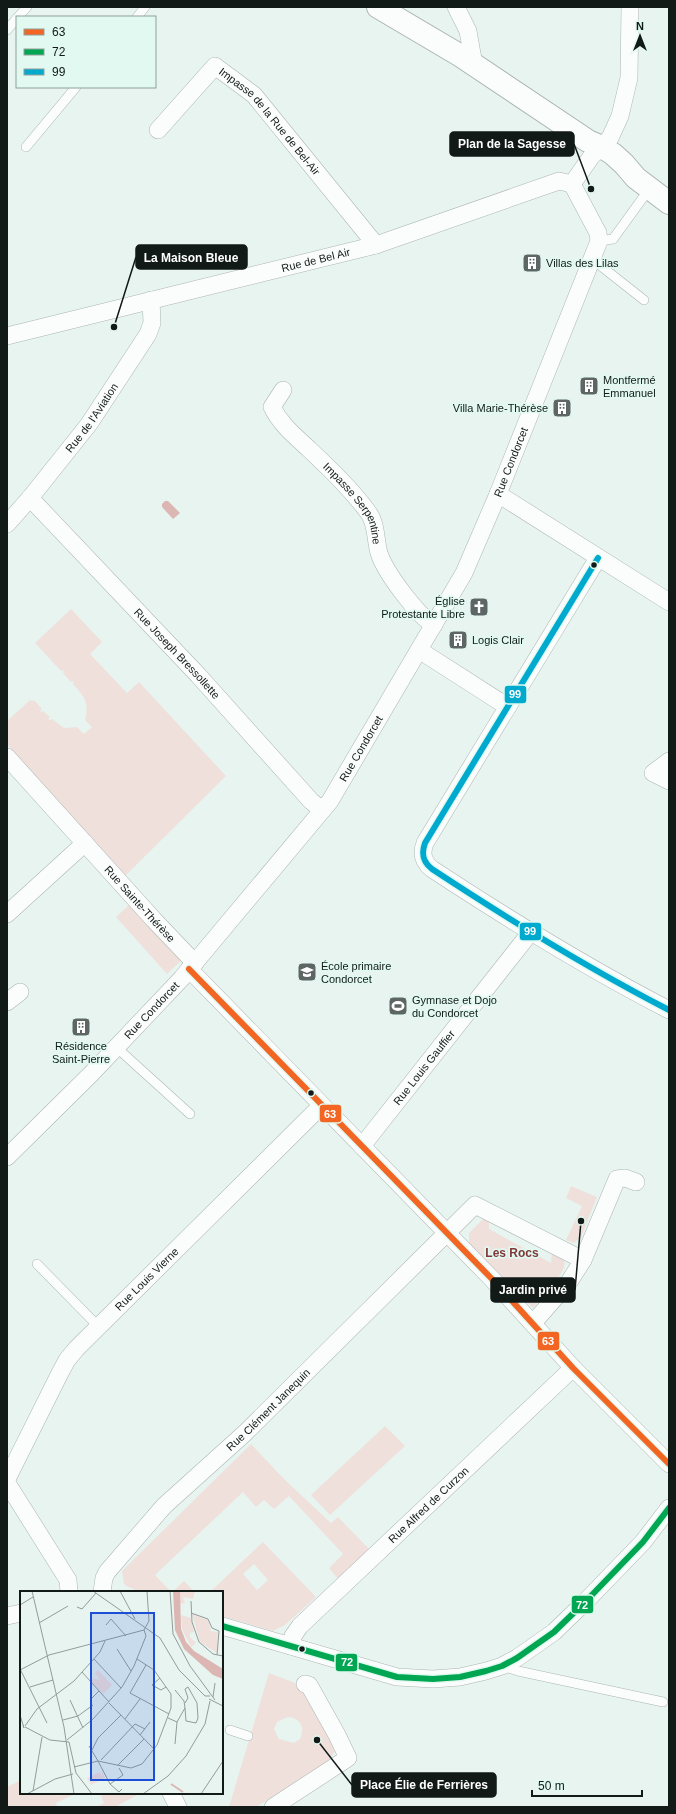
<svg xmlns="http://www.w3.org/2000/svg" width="676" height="1814" font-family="Helvetica,sans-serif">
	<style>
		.green { fill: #f0e0dc; fill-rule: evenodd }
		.water { fill: #dbb6b2 }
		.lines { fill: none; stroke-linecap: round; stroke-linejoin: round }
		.service-casing { stroke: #acb5b2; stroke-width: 10 }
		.minor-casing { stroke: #acb5b2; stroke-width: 18 }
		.tertiary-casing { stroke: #acb5b2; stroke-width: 24 }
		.service { stroke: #fbfdfd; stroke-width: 9 }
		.minor { stroke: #fbfdfd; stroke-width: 17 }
		.tertiary { stroke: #fbfdfd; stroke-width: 22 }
		.bus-1-casing { stroke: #e2f9f1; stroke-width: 9 }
		.bus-2-casing { stroke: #e2f9f1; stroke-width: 9 }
		.bus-3-casing { stroke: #e2f9f1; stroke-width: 9 }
		.bus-1 { stroke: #f26522; stroke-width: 6 }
		.bus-2 { stroke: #00a651; stroke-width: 6 }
		.bus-3 { stroke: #00a9ce; stroke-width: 6 }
		.bus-dot { fill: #121a18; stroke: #e2f9f1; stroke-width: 1.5 }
		.labels { text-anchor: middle; stroke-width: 3.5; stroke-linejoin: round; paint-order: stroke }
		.street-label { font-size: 11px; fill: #121a18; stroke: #e2f9f1 }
		.poi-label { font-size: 11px; fill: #121a18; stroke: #e2f9f1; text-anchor: start }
		.neighbourhood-label { font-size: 12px; font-weight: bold; fill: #813938; stroke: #e2f9f1 }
		.inset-river { fill: none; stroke: #dbb6b2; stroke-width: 2 }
		.inset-road { fill: none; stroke: #929d9a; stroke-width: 1 }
		.view { fill: #1d4ed8; fill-opacity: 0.15; stroke: #1d4ed8; stroke-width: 2 }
		.inset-edge { fill: none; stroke: #121a18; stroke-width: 2 }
		.leader { fill: none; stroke: #121a18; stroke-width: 1.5 }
		.callout-dot { fill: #121a18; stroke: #e2f9f1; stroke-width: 1.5 }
		.callout { fill: #121a18; stroke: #121a18; stroke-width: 1.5 }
		.callout-label { font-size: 12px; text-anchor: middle; font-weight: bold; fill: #fff }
		.line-badge { stroke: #e2f9f1; stroke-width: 1.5 }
		.badge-label { font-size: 11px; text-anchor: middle; font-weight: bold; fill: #fff }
	</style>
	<rect width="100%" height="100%" fill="#e7f4f0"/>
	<path class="green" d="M71 609 102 642 90 654 127 693 139 682 226 776 124 877 7 744V721L30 700 32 701 34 700 42 709 40 711 42 712 43 711 50 717 48 719 50 720 52 719 64 728 77 727 84 734 92 727 85 720C89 701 85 698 73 684L74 682 73 681 71 682 63 673 64 672 63 670 61 671 35 643Z
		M132 902 185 957 167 974 116 917Z
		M571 1186 597 1197 581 1237 574 1243 566 1240 582 1206 566 1198Z
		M486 1216H489V1229L551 1263 552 1251C557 1254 562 1255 564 1261 568 1273 540 1299 533 1308L469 1243V1233Z
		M385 1426 405 1446 330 1515 311 1495Z
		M251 1444 285 1480 331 1523 338 1517 370 1550 338 1579 329 1568 343 1554 289 1496 274 1509 264 1500 256 1507 243 1492 155 1575 171 1592C155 1592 136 1594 124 1584L122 1571Z
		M263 1542 316 1597 285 1625 273 1631 222 1616V1592H210ZM254 1564 268 1580 257 1590 243 1574Z
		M184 1581 192 1589 190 1592H172Z
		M269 1673 303 1686 336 1749 331 1758 326 1763 256 1807H229ZM288 1717C301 1718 305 1728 300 1739L294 1743 279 1739 274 1729 277 1722Z
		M21 1780V1793H77L56 1803 57 1807H7V1787Z
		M100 1793H141L115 1807H96L104 1803Z"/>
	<path class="water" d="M165 501H168L180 513 173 519 162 507V504Z"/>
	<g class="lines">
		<g class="service-casing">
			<path id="service" d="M18 17 27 7
				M137 17 145 7
				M7 30 17 18
				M26 147 76 87
				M599 241 613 239 650 188
				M592 259 644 300
				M116 1047 190 1114
				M37 1264 98 1326
				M502 1666 518 1671 663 1702
				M230 1730 248 1736"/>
		</g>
		<g class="minor-casing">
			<g id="minor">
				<path d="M456 7 468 31 474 65"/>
				<path id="s1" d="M158 130 215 66 254 95 376 245"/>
				<path id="s2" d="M7 336 376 245 559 181 572 184 591 157 610 138 620 116 629 78 630 7"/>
				<path id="s3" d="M283 390 272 407C281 425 295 436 310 450 330 469 351 489 368 512 377 524 375 539 379 553 385 572 417 615 434 625"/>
				<path d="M498 494 669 602"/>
				<path id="s4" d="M30 498 198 675 311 801 322 810"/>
				<path id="s5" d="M7 524 30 498 89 424 148 334 152 323 151 300"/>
				<path d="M598 558 425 843C421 854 423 862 432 869 511 921 586 967 669 1010"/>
				<path d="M419 650 508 707"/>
				<path id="s6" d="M7 757 154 920 195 963"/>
				<path d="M669 761 653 773 669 781"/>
				<path d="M7 914 85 843"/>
				<path d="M189 969 492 1279 573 1368 669 1464"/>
				<path d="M7 1002 20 992"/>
				<path id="s7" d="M362 1146 530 933"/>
				<path id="s8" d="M7 1157 91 1074 182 978 330 801 464 573 498 494 599 241 598 233 572 184"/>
				<path d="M533 1323 569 1282 583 1260 617 1179 625 1178 636 1182"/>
				<path id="s9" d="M7 1479 60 1373 67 1360 76 1349 321 1106"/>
				<path d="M7 1483 68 1580 69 1592"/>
				<path id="s10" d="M102 1592 104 1578 107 1572 164 1506 245 1433 475 1205 583 1260"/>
				<path d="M7 1616 21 1613"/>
				<path d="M222 1626 397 1677 433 1679 460 1677 486 1671 502 1666 517 1658 554 1632 587 1600 643 1542 669 1508"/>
				<path id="s11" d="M291 1646 293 1636 300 1626 573 1368"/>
				<path d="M171 1793 178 1807"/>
				<path d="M273 1807 348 1758 337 1735 309 1685 305 1684"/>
			</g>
		</g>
		<g class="tertiary-casing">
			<path id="tertiary" d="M378 7 461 56 588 141 602 147 613 154 624 164 636 178 669 203"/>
		</g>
		<use href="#service" class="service"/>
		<use href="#minor" class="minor"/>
		<use href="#tertiary" class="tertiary"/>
		<g class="bus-1-casing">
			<path id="bus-1" d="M189 969 492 1279 573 1368 669 1464"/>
		</g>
		<g class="bus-2-casing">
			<path id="bus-2" d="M222 1626 397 1677 433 1679 460 1677 486 1671 502 1666 517 1658 554 1632 587 1600 643 1542 669 1508"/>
		</g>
		<g class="bus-3-casing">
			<path id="bus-3" d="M598 558 425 843C421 854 423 862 432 869 511 921 586 967 669 1010"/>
		</g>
		<use href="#bus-1" class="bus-1"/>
		<use href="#bus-2" class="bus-2"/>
		<use href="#bus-3" class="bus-3"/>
	</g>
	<defs>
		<g id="building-square" transform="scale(1)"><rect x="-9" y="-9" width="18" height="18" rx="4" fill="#5d6664" stroke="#e2f9f1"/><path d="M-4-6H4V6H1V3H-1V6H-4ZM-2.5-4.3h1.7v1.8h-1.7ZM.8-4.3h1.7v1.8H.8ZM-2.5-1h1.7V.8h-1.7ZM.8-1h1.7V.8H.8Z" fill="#fff"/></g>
		<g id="church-square" transform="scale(1)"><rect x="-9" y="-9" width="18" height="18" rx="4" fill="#5d6664" stroke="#e2f9f1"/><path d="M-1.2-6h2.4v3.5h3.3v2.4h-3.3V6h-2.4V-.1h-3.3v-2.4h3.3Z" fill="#fff"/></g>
		<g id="school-square" transform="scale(1)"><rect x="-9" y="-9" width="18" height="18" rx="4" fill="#5d6664" stroke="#e2f9f1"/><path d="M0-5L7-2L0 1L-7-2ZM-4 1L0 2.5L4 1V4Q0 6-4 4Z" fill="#fff"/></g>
		<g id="stadium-square" transform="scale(1)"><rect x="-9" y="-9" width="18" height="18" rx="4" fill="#5d6664" stroke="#e2f9f1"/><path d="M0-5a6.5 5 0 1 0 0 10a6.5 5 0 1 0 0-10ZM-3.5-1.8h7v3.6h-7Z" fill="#fff"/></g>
	</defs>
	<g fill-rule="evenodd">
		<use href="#building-square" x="532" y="263"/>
		<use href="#building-square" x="589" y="386"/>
		<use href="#building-square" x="562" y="408"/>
		<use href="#church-square" x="479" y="607"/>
		<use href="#building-square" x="458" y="640"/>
		<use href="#school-square" x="307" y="972"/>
		<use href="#stadium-square" x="398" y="1006"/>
		<use href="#building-square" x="81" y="1027"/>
	</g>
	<g class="bus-dot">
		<circle cx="594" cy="565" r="3.5"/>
		<circle cx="311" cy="1093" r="3.5"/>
		<circle cx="302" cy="1649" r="3.5"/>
	</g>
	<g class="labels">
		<g class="street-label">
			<text dy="4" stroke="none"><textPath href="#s1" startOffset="164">Impasse de la Rue de Bel-Air</textPath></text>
			<text dy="4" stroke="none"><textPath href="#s2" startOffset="318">Rue de Bel Air</textPath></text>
			<text dy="4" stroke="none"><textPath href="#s5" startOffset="136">Rue de l'Aviation</textPath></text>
			<text dy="4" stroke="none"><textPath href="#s8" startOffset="866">Rue Condorcet</textPath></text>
			<text dy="4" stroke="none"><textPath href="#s3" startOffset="148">Impasse Serpentine</textPath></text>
			<text dy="4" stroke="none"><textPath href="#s4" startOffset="214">Rue Joseph Bressollette</textPath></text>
			<text dy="4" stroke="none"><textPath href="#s8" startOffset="542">Rue Condorcet</textPath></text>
			<text dy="4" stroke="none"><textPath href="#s6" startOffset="198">Rue Sainte-Thérèse</textPath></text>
			<text dy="4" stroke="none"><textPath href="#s8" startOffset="206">Rue Condorcet</textPath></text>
			<text dy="4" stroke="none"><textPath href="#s7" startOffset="100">Rue Louis Gauffier</textPath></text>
			<text dy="4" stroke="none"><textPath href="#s9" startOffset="247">Rue Louis Vierne</textPath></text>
			<text dy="4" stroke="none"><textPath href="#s10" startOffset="250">Rue Clément Janequin</textPath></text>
			<text dy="4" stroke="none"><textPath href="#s11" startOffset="199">Rue Alfred de Curzon</textPath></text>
		</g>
		<g class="poi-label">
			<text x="546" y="267">Villas des Lilas</text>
			<text x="603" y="384">Montfermé<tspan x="603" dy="13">Emmanuel</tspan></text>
			<text x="548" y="412" text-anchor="end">Villa Marie-Thérèse</text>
			<text x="465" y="605" text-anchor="end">Église<tspan x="465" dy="13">Protestante Libre</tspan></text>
			<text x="472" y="644">Logis Clair</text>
			<text x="321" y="970">École primaire<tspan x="321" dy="13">Condorcet</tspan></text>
			<text x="412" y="1004">Gymnase et Dojo<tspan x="412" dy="13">du Condorcet</tspan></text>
			<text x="81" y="1050" text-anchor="middle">Résidence<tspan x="81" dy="13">Saint-Pierre</tspan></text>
		</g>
		<g class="neighbourhood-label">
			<text x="512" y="1257">Les Rocs</text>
		</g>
	</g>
	<g transform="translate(20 1591)">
		<rect width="203" height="203" fill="#e7f4f0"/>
		<path d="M160 0H175L173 8 163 6 165 12 159 13ZM172 23 188 29 191 40 198 41 197 62 180 51ZM161 24 171 27 174 41 170 42V46L176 52 171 56 162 38ZM78 79 92 94 83 103 71 90 74 87 80 89 75 82ZM82 180 85 187 71 194 67 187 80 181 82 185Z" fill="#f0e0dc"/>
		<path d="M153 0H160L161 38 166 51 174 60 203 78V88L193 84 164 58 155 39Z" fill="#dbb6b2"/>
		<path class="inset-river" d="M151 193 163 201"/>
		<path class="inset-road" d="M12 0 44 136 54 203M73 0 140 47 159 79 185 105H190M100 0 115 28M150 0 153 43 170 75 195 109M171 10 172 31 179 51 193 63 203 65M0 14 13 6M57 16 62 18 76 2M171 22 188 28 192 37 199 40 197 64M19 32 48 15M86 34 91 28 106 45M97 58 111 80M74 68 101 97M126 74 110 102 149 123M0 78 27 132M0 79 29 64 124 39 129 30 127 0M62 81 89 111M140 87 132 94 141 99 146 96M10 96 33 89M193 106 195 92M189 108 203 115M50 109 63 137M70 109 79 100M89 112 135 159M165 112 168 107 165 98 168 96 177 112 178 127 176 132 166 130 165 117M0 124 4 137 3 134M148 127 157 131 165 117 164 110 155 99M105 128 120 108M43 129 58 125 73 114M5 135 17 118 54 90 80 61 85 50M5 136 30 149 49 151 56 182 72 203M120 144 130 131M47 149 73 128 102 96 114 75 126 45 124 39M155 153 157 131M69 155 78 170 111 177 122 173 137 154 151 117V103L134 79 117 68M72 159 78 147 101 124M81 169 115 133 125 138M98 174 124 148M54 176 78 170 90 193 103 184 99 177M90 193 99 201 102 198M13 200 22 146M7 203 35 188 53 183M123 203 148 185 166 165 185 133 190 110M181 203 203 170"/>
		<path class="view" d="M71 22H134V189H71Z"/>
		<rect width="203" height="203" class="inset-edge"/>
	</g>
	<path class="leader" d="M591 189L574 144M114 327L136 257M581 1221L575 1290M317 1740L352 1785"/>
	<g class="callout-dot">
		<circle cx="591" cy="189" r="4"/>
		<circle cx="114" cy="327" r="4"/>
		<circle cx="581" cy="1221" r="4"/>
		<circle cx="317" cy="1740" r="4"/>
	</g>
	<g class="callout">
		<rect x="450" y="132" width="124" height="24" rx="4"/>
		<rect x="136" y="245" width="111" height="24" rx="4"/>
		<rect x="491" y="1278" width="84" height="24" rx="4"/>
		<rect x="352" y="1773" width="144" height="24" rx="4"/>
	</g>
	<g class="callout-label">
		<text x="512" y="148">Plan de la Sagesse</text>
		<text x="191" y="262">La Maison Bleue</text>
		<text x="533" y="1294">Jardin privé</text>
		<text x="424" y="1789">Place Élie de Ferrières</text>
	</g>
	<g class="line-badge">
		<rect x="504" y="685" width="23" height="19" rx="4" fill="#00a9ce"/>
		<rect x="519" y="922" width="23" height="19" rx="4" fill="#00a9ce"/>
		<rect x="319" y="1104" width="23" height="19" rx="4" fill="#f26522"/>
		<rect x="537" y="1331" width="23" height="20" rx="4" fill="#f26522"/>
		<rect x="571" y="1595" width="23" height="19" rx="4" fill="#00a651"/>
		<rect x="335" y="1653" width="23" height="19" rx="4" fill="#00a651"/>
	</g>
	<g class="badge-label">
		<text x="515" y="698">99</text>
		<text x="530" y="935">99</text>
		<text x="330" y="1118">63</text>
		<text x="548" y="1345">63</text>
		<text x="582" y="1609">72</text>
		<text x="347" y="1666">72</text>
	</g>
	<rect width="676" height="1814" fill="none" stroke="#121a18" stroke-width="16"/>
	<rect x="16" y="16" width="140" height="72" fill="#e2f9f1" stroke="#8fa09a"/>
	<rect x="24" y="29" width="20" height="6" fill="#f26522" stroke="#8fa09a"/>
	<text x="52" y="36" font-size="12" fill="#121a18">63</text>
	<rect x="24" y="49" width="20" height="6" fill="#00a651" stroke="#8fa09a"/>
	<text x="52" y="56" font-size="12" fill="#121a18">72</text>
	<rect x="24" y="69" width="20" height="6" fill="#00a9ce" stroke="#8fa09a"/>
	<text x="52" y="76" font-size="12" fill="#121a18">99</text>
	<g transform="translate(640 36)" stroke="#e2f9f1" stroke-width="3" paint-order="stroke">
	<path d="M0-3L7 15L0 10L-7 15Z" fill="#121a18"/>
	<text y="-6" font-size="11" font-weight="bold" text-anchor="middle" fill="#121a18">N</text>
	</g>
	<path d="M532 1790v6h110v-6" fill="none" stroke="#121a18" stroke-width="2"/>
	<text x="538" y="1790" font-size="12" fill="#121a18" stroke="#e2f9f1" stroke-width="3" paint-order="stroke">50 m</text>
</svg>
